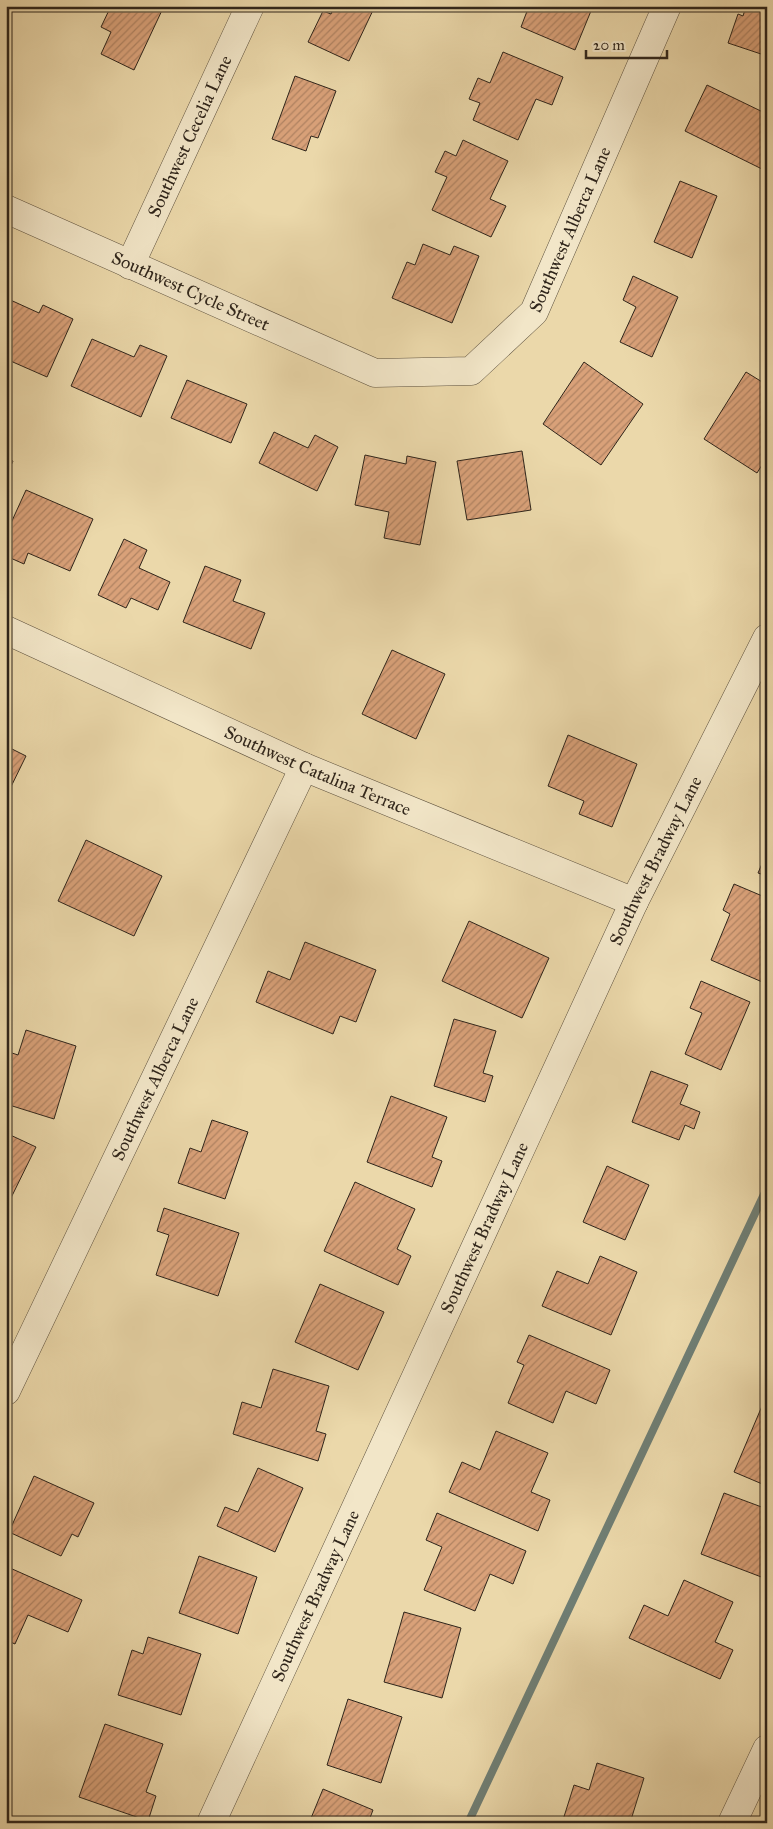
<svg xmlns="http://www.w3.org/2000/svg" width="773" height="1829" font-family="'IM FELL Great Primer',serif">
	<style>
		.lines { fill: none; stroke-linecap: round; stroke-linejoin: round }
		.stream { stroke: #6f7e74; stroke-width: 8 }
		.building { fill: url(#building-hatch); stroke: #2f251b }
		.street-casing { stroke: #5e523f; stroke-width: 29 }
		.street { stroke: #f2e6c8; stroke-width: 28 }
		.labels { text-anchor: middle; stroke-width: 4; stroke-linejoin: round; paint-order: stroke }
		.street-label { font-size: 18px; fill: #2f251b; stroke: #f2e6c8 }
	</style>
	<defs>
		<pattern id="building-hatch" width="6" height="6" patternUnits="userSpaceOnUse" patternTransform="scale(1.25)"><rect width="6" height="6" fill="#d9a179"/><path d="M-1 1l2-2M0 6l6-6M5 7l2-2" fill="none" stroke="#b08362"/></pattern>
	</defs>
	<rect width="100%" height="100%" fill="#ebd8aa"/>
	<filter id="stains"><feTurbulence type="fractalNoise" baseFrequency=".004" numOctaves="4"/><feColorMatrix values="0 0 0 0 .2 0 0 0 0 .09 0 0 0 0 .02 0 0 0 .5 -.17"/></filter>
	<radialGradient id="worn" r=".72"><stop offset=".6" stop-color="#630" stop-opacity="0"/><stop offset="1" stop-color="#630" stop-opacity=".3"/></radialGradient>
	<g class="lines">
		<path class="stream" d="M468 1823 767 1188"/>
	</g>
	<path class="building" d="M111 6H164L134 70 101 54 111 32 101 27Z
		M334 6H375L349 61 308 42 323 11 331 14Z
		M529 6H593L575 50 521 27Z
		M746 6H767V56L728 43 738 14 743 16Z
		M503 52 563 77 552 105 536 99 518 140 473 120 480 103 469 99 478 78 490 83Z
		M295 76 336 91 318 138 311 136 306 151 272 139Z
		M707 85 767 114 766 171 685 131Z
		M463 140 508 161 490 199 506 206 491 237 432 210 447 177 435 172 445 151 456 156Z
		M680 181 717 196 692 258 654 242Z
		M423 244 450 255 454 246 479 256 452 323 392 298 407 262 415 265Z
		M633 276 678 297 652 357 620 342 636 307 623 300Z
		M6 298 39 313 43 305 73 319 47 377 6 359Z
		M92 339 134 357 140 345 167 356 141 417 71 386Z
		M584 362 643 404 601 465 543 424Z
		M746 372 767 385V457L757 473 704 439Z
		M187 380 247 404 231 443 171 418Z
		M274 432 308 448 315 435 338 447 317 491 259 463Z
		M522 451 531 510 467 520 457 461Z
		M365 455 406 464 407 456 436 462 420 545 384 538 389 512 355 505Z
		M6 458 13 461 6 477Z
		M26 490 93 519 70 571 28 553 24 564 6 556V534Z
		M124 539 147 550 139 568 170 582 158 610 131 598 126 608 98 595Z
		M205 566 241 580 233 601 265 613 251 649 183 622Z
		M392 650 445 674 416 739 362 714Z
		M568 735 637 764 612 827 579 814 584 801 548 786Z
		M6 746 26 756 6 797Z
		M86 840 162 876 134 936 58 901Z
		M767 852V876L758 873Z
		M734 884 767 898V984L711 960 730 914 723 910Z
		M469 921 549 958 522 1018 442 981Z
		M305 942 376 970 356 1022 340 1016 333 1034 256 1002 268 971 290 980Z
		M701 981 750 1002 721 1070 685 1054 702 1013 690 1008Z
		M454 1019 496 1031 483 1073 493 1076 485 1102 434 1086Z
		M26 1030 76 1046 54 1119 6 1104V1051L18 1055Z
		M651 1071 688 1085 680 1104 700 1112 694 1129 685 1125 679 1140 632 1122Z
		M391 1096 447 1117 432 1157 442 1161 432 1187 367 1162Z
		M212 1120 248 1132 225 1199 178 1183 190 1148 201 1152Z
		M6 1133 36 1147 7 1206 6 1205Z
		M607 1166 649 1185 625 1240 583 1222Z
		M355 1182 415 1209 397 1249 411 1256 398 1285 324 1251Z
		M164 1208 239 1233 218 1296 156 1275 169 1235 157 1231Z
		M600 1256 637 1272 611 1335 542 1306 557 1271 588 1284Z
		M320 1284 384 1312 358 1370 295 1342Z
		M529 1335 610 1370 596 1404 566 1391 553 1423 508 1403 524 1365 517 1362Z
		M273 1369 329 1386 316 1431 326 1434 318 1461 233 1434 242 1402 261 1408Z
		M765 1399 767 1400V1486L734 1472Z
		M496 1431 548 1453 531 1492 550 1500 538 1531 449 1492 462 1462 480 1470Z
		M258 1468 303 1488 275 1552 217 1526 225 1507 238 1512Z
		M34 1476 94 1503 78 1537 72 1534 61 1556 9 1532Z
		M724 1493 767 1509V1571L764 1578 701 1554Z
		M437 1513 526 1551 513 1584 490 1574 475 1611 424 1590 442 1547 426 1540Z
		M199 1556 257 1577 238 1634 179 1613Z
		M10 1568 82 1600 68 1632 28 1615 15 1644 6 1640V1576Z
		M684 1580 733 1602 715 1642 733 1650 720 1679 629 1638 644 1605 668 1616Z
		M404 1612 461 1628 442 1698 384 1682Z
		M148 1637 201 1654 181 1715 118 1695 132 1650 143 1654Z
		M348 1699 402 1717 381 1783 327 1765Z
		M105 1724 163 1744 146 1792 156 1796 148 1821 79 1797Z
		M597 1763 644 1778 630 1823H562L574 1785 589 1790Z
		M323 1789 373 1810 368 1823H309Z"/>
	<g class="lines">
		<g class="street-casing">
			<g id="street">
				<path id="s1" d="M6 209 375 373 471 371 534 312 667 6"/>
				<path id="s2" d="M130 265 250 6"/>
				<path id="s3" d="M6 630 304 767 634 902"/>
				<path id="s4" d="M6 1391 304 767"/>
				<path id="s5" d="M211 1823 634 902 767 638"/>
				<path d="M732 1823 767 1749"/>
			</g>
		</g>
		<use href="#street" class="street"/>
	</g>
	<g class="labels">
		<g class="street-label">
			<text dy="6" stroke="none"><textPath href="#s2" startOffset="142">Southwest Cecelia Lane</textPath></text>
			<text dy="6" stroke="none"><textPath href="#s1" startOffset="676">Southwest Alberca Lane</textPath></text>
			<text dy="6" stroke="none"><textPath href="#s1" startOffset="202">Southwest Cycle Street</textPath></text>
			<text dy="6" stroke="none"><textPath href="#s3" startOffset="342">Southwest Catalina Terrace</textPath></text>
			<text dy="6" stroke="none"><textPath href="#s5" startOffset="1060">Southwest Bradway Lane</textPath></text>
			<text dy="6" stroke="none"><textPath href="#s4" startOffset="346">Southwest Alberca Lane</textPath></text>
			<text dy="6" stroke="none"><textPath href="#s5" startOffset="655">Southwest Bradway Lane</textPath></text>
			<text dy="6" stroke="none"><textPath href="#s5" startOffset="250">Southwest Bradway Lane</textPath></text>
		</g>
	</g>
	<rect width="773" height="1829" fill="none" stroke="#ebd8aa" stroke-width="25"/>
	<rect x="8" y="8" width="758" height="1814" fill="none" stroke="#2f251b" stroke-width="2.5"/>
	<rect x="12" y="12" width="748" height="1804" fill="none" stroke="#2f251b"/>
	<path d="M586 50v8h81v-8" fill="none" stroke="#2f251b" stroke-width="2.5"/>
	<text x="593" y="50" font-size="15" fill="#2f251b" stroke="#f2e6c8" stroke-width="4" paint-order="stroke">20 m</text>
	<rect width="100%" height="100%" filter="url(#stains)"/>
	<rect width="100%" height="100%" fill="url(#worn)"/>
</svg>
